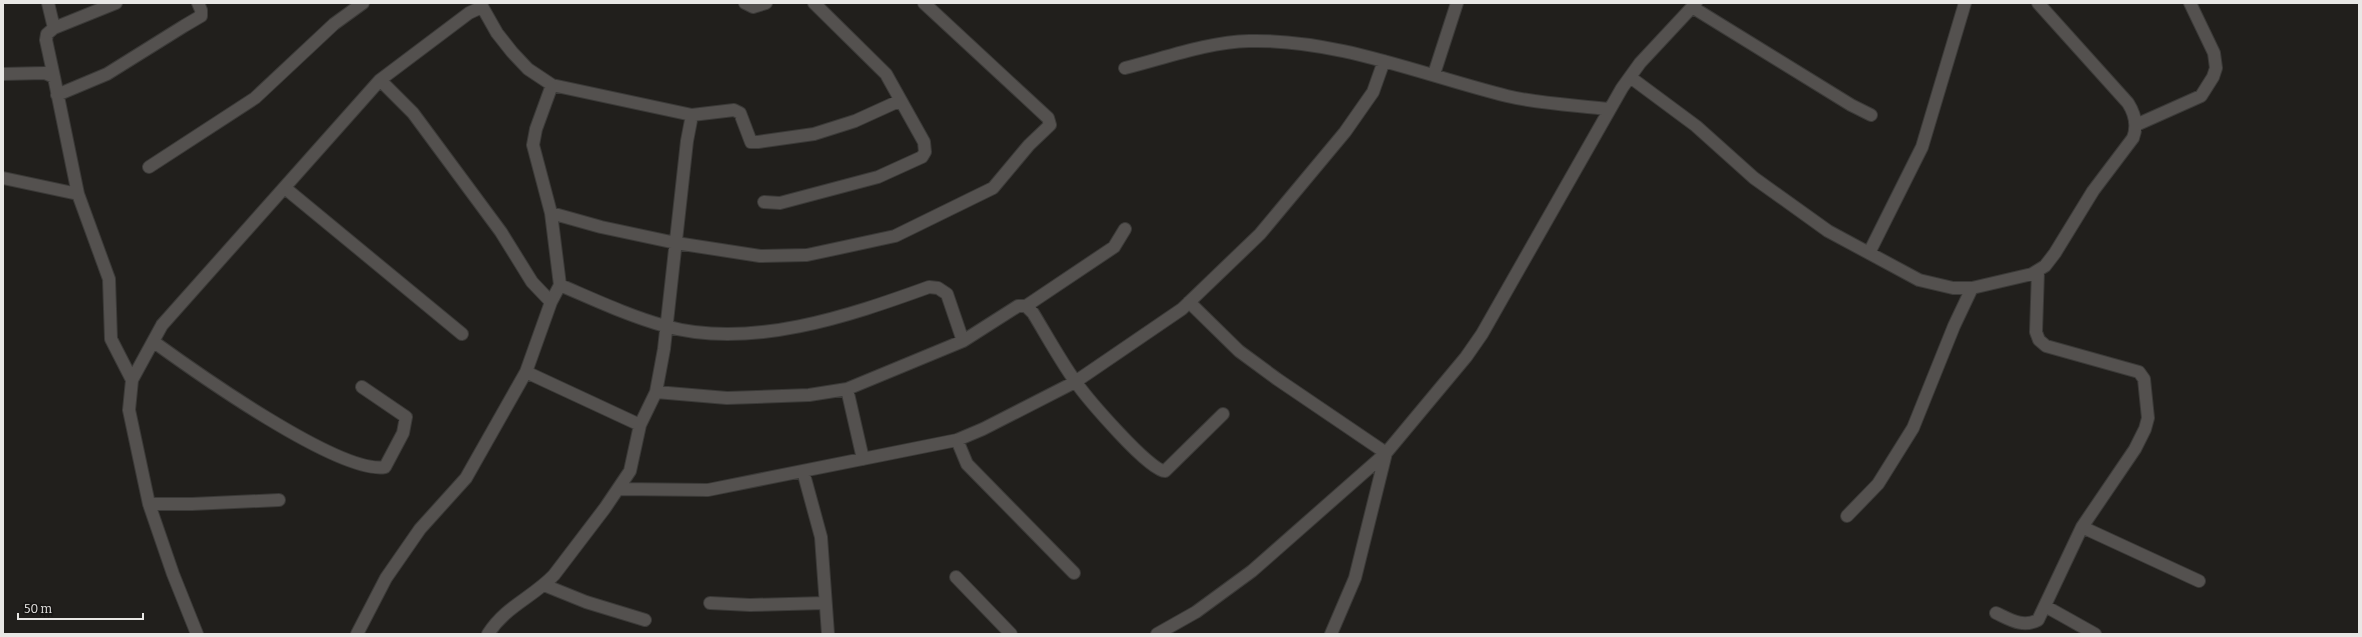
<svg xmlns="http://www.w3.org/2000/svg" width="2362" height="637" font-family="Bitter,serif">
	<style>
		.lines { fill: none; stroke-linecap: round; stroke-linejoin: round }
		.minor-casing { stroke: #3b3a38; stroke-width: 14 }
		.minor { stroke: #54514f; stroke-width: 12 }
	</style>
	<rect width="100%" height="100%" fill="#211f1c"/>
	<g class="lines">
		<g class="minor-casing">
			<path id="minor" d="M48 3 54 28 47 34 46 40 54 77
				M480 3 497 33 512 52 528 69 552 85 692 115 687 141 664 349 656 392 640 425 630 471 605 508 554 575C532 598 506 606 488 634
				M745 3 753 7 766 3
				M1692 7 1851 105 1871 115
				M54 28 116 3
				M1125 68C1165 58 1208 42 1249 41 1338 39 1422 75 1507 96 1540 104 1575 105 1609 109
				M3 74 45 73 54 77 78 194
				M1434 74 1457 3
				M1630 77 1696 126 1754 178 1828 231 1919 280 1953 288H1972L2032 274 2045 266 2055 253 2093 191 2133 138C2138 125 2135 114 2128 103L2038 3
				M380 80 413 113 501 232 532 282 551 302
				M57 95 107 74 184 26 201 16V10L198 3
				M692 115 734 110 740 113 751 142H758L814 134 855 121 899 101
				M2136 125 2201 96 2213 77 2216 68 2214 53 2190 3
				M149 167 255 98 334 24 363 3
				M3 178 78 194 109 279 111 339 132 380
				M285 188 462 334
				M764 202 780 203 878 177 922 157 925 152 924 142 886 74 814 3
				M551 213 601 227 676 243 760 256 807 255 895 236 993 188 1029 145 1050 125 1048 118 924 3
				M1869 253 1922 147 1965 3
				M560 285C595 300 629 316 665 326 750 350 849 316 929 287L938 288 947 294 963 341 1018 306H1026L1033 313C1047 336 1060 360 1075 381 1086 397 1150 472 1165 471L1223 414
				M1189 302 1239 351 1277 379 1386 453 1355 578 1331 634
				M1026 306 1114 247 1125 229
				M154 342C194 371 340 475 385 467L403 433 406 417 362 387
				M526 372 640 425
				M847 389 863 459
				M656 392 727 398 809 395 847 389 963 341
				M957 440 967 464 1074 573
				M803 471 821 537 828 634
				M619 489 708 490 957 440 983 429 1075 382 1182 309 1260 234 1345 132 1373 92 1384 61
				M149 504H192L279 500
				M1847 516 1878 484 1913 428 1954 326 1972 288
				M2082 527 2199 581
				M956 577 1011 634
				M544 585 586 602 645 620
				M710 603 750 605 825 603
				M2045 606 2095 634
				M1996 613C2011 620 2023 628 2038 620L2082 527 2135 449 2145 429 2148 418 2144 379 2139 372 2046 346 2039 340 2036 332 2038 271
				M197 634 173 574 149 504 129 410 132 380 162 325 380 80 469 13 482 7
				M357 634 386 578 420 529 466 478 526 372 551 302 560 285 551 213 533 145 536 129 552 85
				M1157 634 1196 612 1252 571 1386 453 1466 357 1482 334 1622 88 1640 63 1696 3"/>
		</g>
		<use href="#minor" class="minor"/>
	</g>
	<rect width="2362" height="637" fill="none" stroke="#e8e7e5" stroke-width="8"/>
	<path d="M18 613v6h125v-6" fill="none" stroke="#e8e7e5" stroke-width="2"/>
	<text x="24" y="613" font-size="12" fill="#e8e7e5" stroke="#171513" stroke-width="3" paint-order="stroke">50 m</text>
</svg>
